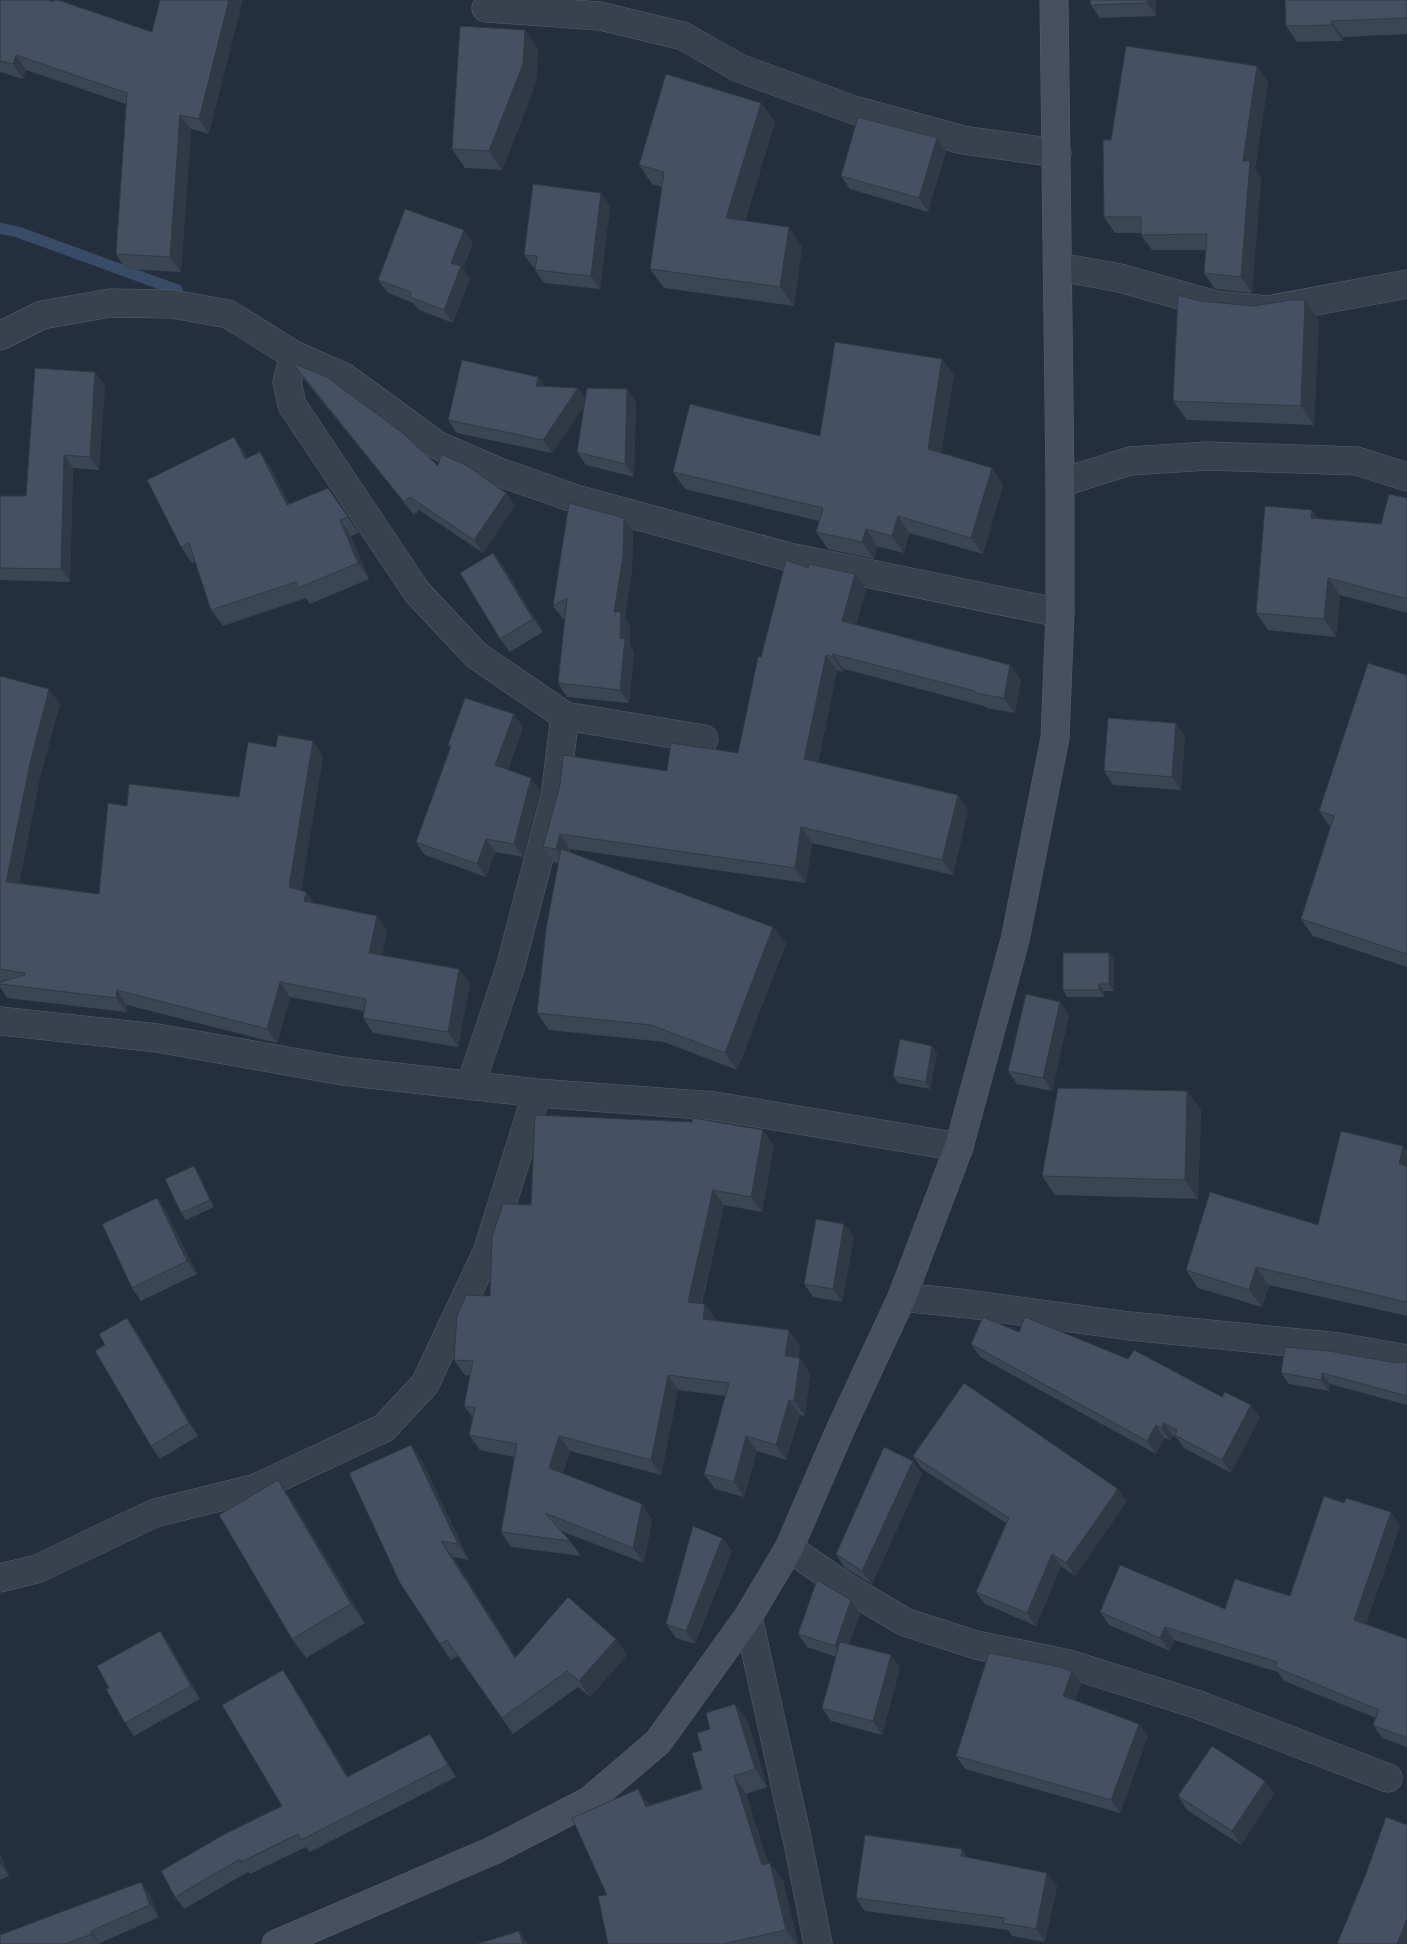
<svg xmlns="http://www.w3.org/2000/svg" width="1407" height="1944" font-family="'Sofia Sans Condensed',sans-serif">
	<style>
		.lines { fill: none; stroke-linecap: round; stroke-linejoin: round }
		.stream { stroke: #394c67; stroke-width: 11 }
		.street-casing { stroke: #565f6c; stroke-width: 29 }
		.secondary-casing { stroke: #565f6c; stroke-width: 29 }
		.street { stroke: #38414e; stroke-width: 28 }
		.secondary { stroke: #465061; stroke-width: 28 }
		.wall { fill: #3b4654 }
		.shaded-wall { fill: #303945 }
		.building { fill: #455162; stroke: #303945 }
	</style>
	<rect width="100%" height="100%" fill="#242f3e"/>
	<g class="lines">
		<path class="stream" d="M0 228 18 232 177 290"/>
		<g class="street-casing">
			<path id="street" d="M486 8 600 16 683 36 739 68 854 110 963 140 1057 153
				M1059 267 1120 278 1215 305 1268 310 1407 284
				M0 336 42 315 110 303 172 304 228 314 294 355 344 377 437 445 499 472 576 499 789 557 1060 613
				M294 355 287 382 292 405 417 592 476 655 565 716 704 739
				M1060 483 1130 461 1208 456 1357 461 1407 477
				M0 1021 157 1038 343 1071 537 1093 715 1106 959 1147
				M471 1084 510 968 555 796 565 716
				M902 1297 968 1304 1130 1326 1339 1347 1407 1359
				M789 1548 844 1586 905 1622 976 1645 1069 1664 1196 1704 1388 1778
				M0 1578 37 1569 155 1513 256 1488 384 1428 425 1384 487 1252 537 1093
				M748 1617 798 1843 818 1944"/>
		</g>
		<g class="secondary-casing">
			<path id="secondary" d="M276 1944 494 1850 589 1801 658 1742 748 1617 789 1548 841 1428 902 1297 959 1147 1015 940 1055 738 1060 613V483L1054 0"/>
		</g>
		<use href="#street" class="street"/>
		<use href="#secondary" class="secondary"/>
	</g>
	<path class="wall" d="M0 0 152 32 209 134 191 129 181 272 126 269 116 254 126 104 26 70 23 79 0 72Z
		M1156 0V16L1100 18 1091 5Z
		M1407 0V34L1343 37V41L1297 42 1286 26Z
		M525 30 538 49 536 83 502 170 465 168 452 149Z
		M1257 66 1268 82 1255 169 1261 177 1252 293 1215 289 1204 273 1206 250H1152L1141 235V233H1115L1104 217 1111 140Z
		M761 103 775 122 745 221 802 246 794 306 664 288 650 269 662 187 652 184 639 165Z
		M946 151 928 212 850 189 841 176Z
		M601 193 610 206 600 289 544 283 535 270V268H534L524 255Z
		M473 243 463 269 470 279 453 323 419 310 413 303 388 293 378 280Z
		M1200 301 1319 320 1314 425 1187 420 1173 401Z
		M942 359 954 376 941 453 992 468 1003 485 983 554 909 533 904 553 877 546 874 559 828 549 816 532 819 521 685 489 673 472 820 436Z
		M295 366 438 466 506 493 515 506 483 553 419 510 414 515 304 379Z
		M538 377 545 387 585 397 636 402 634 477 586 465 577 452 584 406 552 453 457 433 448 420Z
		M105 385 99 470 73 468 70 582 0 580V496H26Z
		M234 437 247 458 260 452 271 468 289 504H339L359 533 351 536 369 579 310 604 306 598 223 626 211 610 195 562 192 563 181 547Z
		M1407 498V613L1340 595 1336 637 1268 630 1256 613 1312 510 1317 518 1381 524Z
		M633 531 632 569 625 617 630 625V646L634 652 629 703 567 697 558 683 565 618 563 619 553 606Z
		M503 566 543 632 510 652 500 639Z
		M866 589 856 624 1010 665 1021 680 1015 713 986 708 984 706 844 669 843 672 837 670 818 762 958 795 968 810 953 875 812 843 806 883 570 849V852L773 927 786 944 737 1070 664 1042 549 1030 537 1013 558 863 554 862 543 847 560 785 667 771 738 753 761 657Z
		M1407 675V967L1313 936 1301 919 1331 828 1319 811Z
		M0 676 60 704 40 777 19 883 99 894 127 806 239 797 323 756 301 891 306 892 314 903 377 916 387 930 382 955 470 983 458 1047 373 1033 363 1018 364 1011 290 997 277 1043 127 1005 126 1012 7 998 0 987V982H1H0Z
		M523 727 508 770 531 778 540 791 523 857 495 852 486 877 425 855 416 842 450 748 448 745Z
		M1185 736 1181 790 1113 785 1104 771Z
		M1109 953 1114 960V991H1104V997H1067L1063 990Z
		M1060 1002 1069 1015 1052 1091 1017 1084 1008 1071Z
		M932 1046 937 1053 930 1089 898 1083 893 1076Z
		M1187 1091 1201 1110 1198 1199 1055 1195 1042 1176Z
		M774 1145 762 1212 724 1205 702 1304 716 1320 800 1345 798 1358H800L810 1374 805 1416 800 1415 786 1460 757 1451 744 1497 715 1489 704 1474 725 1396 678 1390 661 1475 570 1451 563 1474 642 1504 652 1520 644 1563 561 1531 570 1541 581 1556 511 1547 501 1532 514 1457 480 1450 469 1435 473 1418 464 1406 471 1376 465 1375 454 1360 490 1296 531 1205Z
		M1403 1146 1407 1151V1316L1269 1285 1262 1307 1198 1288 1186 1270 1318 1225Z
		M198 1173 214 1207 186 1220 181 1213Z
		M157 1198 166 1211 197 1274 141 1301 132 1288Z
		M844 1224 854 1237 842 1302 813 1297 804 1284Z
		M127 1318 136 1331 198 1436 160 1459 151 1446 105 1345Z
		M1019 1332 1260 1417 1231 1473 1184 1448 1177 1438 1173 1436 1170 1440 1164 1438 1156 1454 980 1357 971 1344Z
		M1407 1362V1405L1330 1384 1329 1391 1289 1384 1281 1373Z
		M411 1445 422 1461 469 1560 453 1557 516 1657 616 1639 627 1655 590 1697 578 1687 513 1734 458 1656 451 1660 440 1644Z
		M913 1456 1127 1501 1075 1576 1061 1566 1036 1626 985 1604 976 1592 1006 1523 922 1469Z
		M913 1461 922 1474 872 1584 845 1568 836 1554Z
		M291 1499 365 1623 306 1658 292 1639Z
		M1400 1525 1366 1624 1407 1639V1747L1382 1738 1373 1725 1376 1718 1284 1681 1278 1672 1174 1640 1170 1651 1109 1625 1100 1612 1225 1609 1290 1596Z
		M722 1538 732 1551 695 1644 676 1638 666 1624Z
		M860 1614 849 1644 891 1655 900 1668 882 1735 831 1721 822 1708 836 1657 807 1647 798 1634Z
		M160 1631 169 1644 200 1699 134 1736 125 1723 109 1688Z
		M1072 1671 1081 1684 1075 1700 1139 1724 1148 1736 1120 1813 965 1769 956 1756Z
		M291 1682 348 1777 438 1747 456 1777 310 1852 306 1847 250 1874 248 1872 184 1909 175 1897 282 1806Z
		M748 1722 767 1787 746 1794 768 1863H770L783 1881 798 1944H608L607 1895 650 1805 702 1789V1750Z
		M1265 1781 1274 1794 1241 1845 1187 1810 1178 1796Z
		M0 1853 9 1876 0 1880Z
		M968 1857 1057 1886 1045 1942 1012 1936 1008 1930 865 1911 856 1898Z
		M141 1882 149 1894 159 1917 100 1943V1944H0Z"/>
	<path class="shaded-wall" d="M229 0H243L209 134 199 119Z
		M1147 0H1156V16L1147 3Z
		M1331 21 1343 37V41L1332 25Z
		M525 30 538 49 536 83 502 170 489 151Z
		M16 55 26 70 23 79 13 64Z
		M1257 66 1268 82 1255 169 1261 177 1252 293 1241 277 1243 161Z
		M761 103 775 122 740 237 726 218Z
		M180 115 191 129 181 272 170 257Z
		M937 138 946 151 928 212 919 198Z
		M601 193 610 206 600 289 591 276Z
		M789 227 802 246 794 306 780 287Z
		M464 230 473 243 463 269 470 279 453 323 444 310 451 263Z
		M1305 300 1319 320 1314 425 1301 406Z
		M942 359 954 376 939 466 928 449Z
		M95 372 105 385 99 470 90 457Z
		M538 377 548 390 536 386Z
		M578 388 588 401 552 453 543 440Z
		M627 389 636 402 634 477 625 464Z
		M234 437 245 453 256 475 245 459Z
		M260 452 271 468 298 521 287 505Z
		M64 455 73 468 70 582 61 569Z
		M992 468 1003 485 983 554 971 538Z
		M506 493 515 506 483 553 474 540Z
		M1312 510 1324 527 1311 518Z
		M898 516 909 533 904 553 892 536Z
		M624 518 633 531 632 569 625 617 630 625V646L634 652 629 703 620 690 614 612Z
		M340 520 351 536 369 579 358 563Z
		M866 529 877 546 874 559 862 542Z
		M493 553 503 566 543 632 533 619Z
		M855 574 866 589 853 636 842 621Z
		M1328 578 1340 595 1336 637 1324 619Z
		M833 654 844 669 843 672 833 657Z
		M826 655 837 670 815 774 804 759Z
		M1010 665 1021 680 1015 713 1004 698Z
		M49 689 60 704 40 777 16 896 6 882 30 763Z
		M514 714 523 727 505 778 495 765Z
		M1176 723 1185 736 1181 790 1172 777Z
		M313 741 323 756 299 902 289 887Z
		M531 778 540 791 523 857 514 844Z
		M958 795 968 810 953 875 942 860Z
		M801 827 812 843 806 883 795 868Z
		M560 834 570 849 567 864 556 849Z
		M486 839 495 852 486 877 477 864Z
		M306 892 317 907 304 901Z
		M377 916 387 930 380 968 369 953Z
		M773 927 786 944 737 1070 725 1053Z
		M1109 953 1114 960V991L1109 984Z
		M459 969 470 983 458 1047 448 1032Z
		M280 982 290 997 277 1043 267 1029Z
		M1099 984 1104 991V997L1099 990Z
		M117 990 127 1005 126 1012 116 998Z
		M1060 1002 1069 1015 1052 1091 1043 1078Z
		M932 1046 937 1053 930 1089 926 1082Z
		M1187 1091 1201 1110 1198 1199 1185 1180Z
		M763 1130 774 1145 762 1212 751 1197Z
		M1403 1146 1407 1151V1175L1399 1164Z
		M194 1166 198 1173 214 1207 210 1200Z
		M713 1190 724 1205 698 1317 688 1302Z
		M157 1198 166 1211 197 1274 187 1261Z
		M844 1224 854 1237 842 1302 833 1289Z
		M1256 1267 1269 1285 1262 1307 1249 1290Z
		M705 1304 716 1319 714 1334 703 1319Z
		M127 1318 136 1331 198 1436 189 1423Z
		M789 1330 800 1345 796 1372 785 1356Z
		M800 1358 810 1374 805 1416 794 1401Z
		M1322 1373 1330 1384 1329 1391 1321 1380Z
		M668 1375 678 1390 661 1475 651 1460Z
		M789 1400 800 1415 786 1460 776 1445Z
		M1251 1405 1260 1417 1231 1473 1222 1460Z
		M1164 1423 1173 1436 1170 1440 1161 1428Z
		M1156 1425 1164 1438 1156 1454 1147 1441Z
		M559 1436 570 1451 560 1483 549 1468Z
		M746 1436 757 1451 744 1497 734 1482Z
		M411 1445 422 1461 469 1560 458 1544Z
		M913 1461 922 1474 872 1584 862 1571Z
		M278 1480 291 1499 365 1623 351 1604Z
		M1118 1489 1127 1501 1075 1576 1066 1563Z
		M642 1504 652 1520 644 1563 633 1548Z
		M1391 1512 1400 1525 1363 1633 1354 1620Z
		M722 1538 732 1551 695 1644 686 1631Z
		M441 1541 453 1557 526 1674 515 1658Z
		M1052 1554 1061 1566 1036 1626 1027 1613Z
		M851 1600 860 1614 844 1660 835 1646Z
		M1165 1627 1174 1640 1170 1651 1160 1638Z
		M160 1631 169 1644 200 1699 191 1686Z
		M616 1639 627 1655 590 1697 579 1681Z
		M891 1655 900 1668 882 1735 873 1721Z
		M283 1670 291 1682 356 1789 347 1777Z
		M1072 1671 1081 1684 1072 1709 1063 1696Z
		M735 1704 748 1722 767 1787 755 1769Z
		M1139 1724 1148 1736 1120 1813 1111 1800Z
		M430 1734 438 1747 456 1777 448 1765Z
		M734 1776 746 1794 774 1883 762 1865Z
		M1265 1781 1274 1794 1241 1845 1232 1831Z
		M638 1789 651 1807H646Z
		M962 1849 971 1862 961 1856Z
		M0 1853 9 1876 0 1864Z
		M770 1863 783 1881 798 1944H796L786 1930Z
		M1047 1873 1057 1886 1045 1942 1036 1929Z
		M141 1882 149 1894 159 1917 150 1905Z
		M1407 1919V1944H1397Z
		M91 1931 100 1943V1944L92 1934Z
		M519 1931 528 1944H523Z"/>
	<path class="building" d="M0 0H48L54 2V0H58L152 32 160 0H229L199 119 180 115 170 257 116 254 127 93 16 55 13 64 0 61Z
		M1090 0H1147V3L1091 5Z
		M1285 0H1407V18L1331 21 1332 25 1286 26Z
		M460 26 525 30 523 64 489 151 452 149Z
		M1126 46 1257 66 1243 161H1250L1241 277 1204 273 1207 234 1141 235V217H1104L1103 140H1111Z
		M666 74 761 103 726 218 789 227 780 287 650 269 664 172 639 165Z
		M858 117 937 138 919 198 841 176Z
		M533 184 601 193 591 276 535 270 537 256 524 255Z
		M405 209 464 230 451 263 461 266 444 310 410 297 411 292 378 280Z
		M1178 295 1200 301 1253 306 1291 300H1305L1301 406 1173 401Z
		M835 342 942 359 928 449 992 468 971 538 898 516 892 536 866 529 862 542 816 532 823 508 673 472 690 404 820 436Z
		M462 360 538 377 536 386 578 388 543 440 448 420Z
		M295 364 327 377 404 434 438 466 441 454 466 465 506 493 474 540 410 497 404 502 295 366Z
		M35 368 95 372 90 457 64 455 61 569 0 568V496H26Z
		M587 388 627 389 625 464 577 452Z
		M234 437 245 459 260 452 287 505 328 488 348 517 340 520 358 563 298 588 296 582 211 610 189 543 181 547 147 480Z
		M1389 494 1407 498V599L1328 578 1324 619 1256 613 1265 506 1312 510 1311 518 1381 524Z
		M569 503 624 518 623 556 614 612H621L620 638 625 639 620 690 558 683 567 598 553 606Z
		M493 553 533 619 500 639 460 573Z
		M786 560 808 568 809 564 855 574 842 621 1010 665 1004 698 975 693V691L833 654V657L826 655 804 759 958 795 942 860 801 827 795 868 560 834 556 849 543 847 560 785 563 755 667 771 671 743 738 753 758 657H761Z
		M1368 663 1407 675V954L1301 919 1334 816 1319 811Z
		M0 676 49 689 30 763 6 882 99 894 108 803 127 806 129 784 239 797 248 742 276 747 278 735 313 741 289 887 306 892 304 901 377 916 369 953 459 969 448 1032 363 1018 366 999 280 982 267 1029 117 990 116 998 0 984V982L25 975V973L0 969Z
		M465 698 514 714 495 765 531 778 514 844 486 839 477 864 416 842 451 746 448 745Z
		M1108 718 1176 723 1172 777 1104 771Z
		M561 849 773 927 725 1053 651 1025 537 1013 546 929Z
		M1063 953H1109V984H1099V990H1063Z
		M1026 994 1060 1002 1043 1078 1008 1071Z
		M900 1039 932 1046 926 1082 893 1076Z
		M1058 1088 1187 1091 1185 1180 1042 1176Z
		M535 1115 692 1122 693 1118 763 1130 751 1197 713 1190 688 1302 705 1304 703 1319 789 1330 785 1356 800 1358 794 1401 789 1400 776 1445 746 1436 734 1482 704 1474 729 1383 668 1375 651 1460 559 1436 549 1468 642 1504 633 1548 545 1513 570 1541 501 1532 517 1444 469 1435 475 1408 464 1406 473 1361 454 1360 457 1316 466 1295 490 1296 492 1237 503 1204 531 1205Z
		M1341 1131 1403 1146 1399 1164 1407 1166V1302L1256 1267 1249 1290 1186 1270 1210 1192 1318 1225Z
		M194 1166 210 1200 181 1213 165 1179Z
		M157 1198 187 1261 132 1288 102 1224Z
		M816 1219 844 1224 833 1289 804 1284Z
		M983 1317 1019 1332 1025 1317 1128 1359 1134 1350 1222 1397 1225 1392 1251 1405 1222 1460 1175 1435 1177 1430 1164 1423 1161 1428 1156 1425 1147 1441 971 1344Z
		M127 1318 189 1423 151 1446 95 1351 105 1345 99 1334Z
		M1285 1347 1329 1351 1396 1363 1407 1362V1396L1322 1373 1321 1380 1281 1373Z
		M964 1383 1118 1489 1066 1563 1052 1554 1027 1613 976 1592 1009 1518 913 1456Z
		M411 1445 458 1544 441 1541 515 1658 568 1597 616 1639 579 1681 567 1671 502 1718 447 1640 440 1644 400 1583 349 1473Z
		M884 1447 913 1461 862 1571 836 1554Z
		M278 1480 351 1604 292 1639 219 1515Z
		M1324 1496 1344 1503 1346 1498 1391 1512 1354 1620 1407 1639V1738L1373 1725 1379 1710 1275 1667 1277 1662 1165 1627 1160 1638 1100 1612 1120 1565 1225 1609 1235 1579 1290 1596Z
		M693 1526 722 1538 686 1631 666 1624Z
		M817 1580 851 1600 835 1646 798 1634Z
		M160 1631 191 1686 125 1723 106 1689 109 1688 97 1666Z
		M840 1642 891 1655 873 1721 822 1708Z
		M989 1653 1056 1666 1072 1671 1063 1696 1139 1724 1111 1800 956 1756Z
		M283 1670 347 1777 430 1734 448 1765 301 1840 298 1834 241 1862 240 1859 175 1897 161 1871 225 1834 282 1806 222 1705Z
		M735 1704 755 1769 734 1776 762 1865 770 1863 786 1930 723 1944H608L598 1896 607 1895 572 1818 638 1789 646 1807 702 1789 692 1753 702 1750 697 1733 710 1729 706 1713Z
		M1212 1746 1265 1781 1232 1831 1178 1796Z
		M1386 1817 1407 1825V1919L1397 1944H1337L1367 1871Z
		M865 1835 962 1849 961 1856 1047 1873 1036 1929 1003 1923 1004 1918 856 1898Z
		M141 1882 150 1905 91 1931 92 1934 65 1944H0V1935Z
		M519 1931 523 1944H477Z"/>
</svg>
